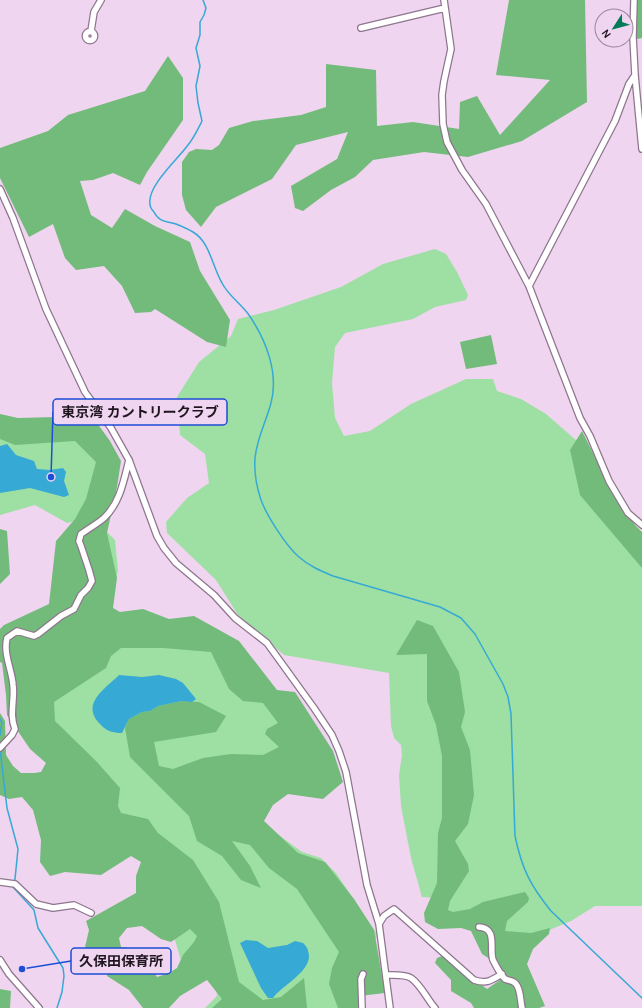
<svg xmlns="http://www.w3.org/2000/svg" width="642" height="1008" font-family="Karla,'Noto Sans JP',sans-serif">
	<style>
		.green { fill: #9edfa3 }
		.forest { fill: #73bb7b; fill-rule: evenodd }
		.water { fill: #36a9d4 }
		.lines { fill: none; stroke-linecap: round; stroke-linejoin: round }
		.stream { stroke: #36a9d4; stroke-width: 1.5 }
		.minor-casing { stroke: #8e768e; stroke-width: 8 }
		.minor { stroke: #fff; stroke-width: 5.5 }
		.leader { fill: none; stroke: #1d4ed8; stroke-width: 1.5 }
		.callout-dot { fill: #1d4ed8; stroke: #efd5ef; stroke-width: 1.5 }
		.callout { fill: #efd5ef; stroke: #1d4ed8; stroke-width: 1.5 }
		.callout-label { font-size: 14px; text-anchor: middle; font-weight: bold; fill: #1f151f }
	</style>
	<rect width="100%" height="100%" fill="#efd5ef"/>
	<path class="green" d="M435 249 446 254 457 272 468 295 466 300 435 307 413 319 345 333 335 347 332 383 335 418 344 436 370 431 411 404 466 379H493L497 391 521 399 546 414 577 441 642 558V906H595L571 921 523 941 441 910V898L422 897 411 858 401 806 399 775 402 755 401 745 394 738 391 726 389 673 284 655 238 615 216 580 167 533 166 522 187 498 209 483 205 454 180 435 177 397 199 362 231 336 238 319 274 310 341 287 383 264Z
		M0 431 85 436 106 456 87 518 67 523 35 505 0 515Z
		M100 525 115 540 118 571 108 601 115 615 203 625 303 741 245 763 265 825 302 852 321 858 336 873 377 934 359 1008H205L217 996 215 977 182 964 170 923 164 864 119 830 54 728 39 637Z"/>
	<path class="forest" d="M509 0H585L587 102 522 141 468 157 424 152 373 160 355 177 331 190 303 211 295 208 291 186 337 159 348 132 296 145 272 179 216 207 201 227 186 210 182 195V162L189 152 196 149 212 150 219 145 229 128 253 121 301 115 326 107V64L376 70 377 126 413 122 459 129 460 102 477 96 500 135 550 80 496 75Z
		M636 0H642V38L637 39Z
		M168 56 183 78V120L147 172 140 185 113 173 93 180 80 181 91 215 112 228 125 209 155 226 190 242 200 271 230 320 226 347 207 342 155 309 151 312 135 313 122 286 104 266 76 270 65 258 53 224 29 237 0 178V148L48 131 68 115 145 91Z
		M491 335 497 364 466 369 460 342Z
		M0 414 18 418 92 416 110 441 121 461 117 487 107 533 117 578 113 608 120 612 143 609 169 619 194 616 239 641 277 690 295 692 333 751 343 782 323 799 288 794 273 805 264 821 298 853 325 862 354 899 374 930 385 993 359 996 361 1008H338L329 984 332 968 339 952 297 889 269 868 250 845 232 841 250 866 261 888 241 880 222 856 197 841 189 816 130 757 125 728 129 719 142 712 150 711 158 706 182 701 199 702 226 716 216 732 154 742 159 766 173 769 203 758 231 754 263 755 279 747 265 734 267 729 278 723 263 703 243 701 229 689 211 652 163 648H121L111 656 106 668 54 702 55 721 96 761 120 788 118 806 121 813 148 819 158 833 193 860 219 902 239 982 263 1000 281 997 304 978 307 1008H212L222 999 207 980 180 996 169 1008H143L129 990 107 976 106 957 99 952 85 947 89 930 86 921 136 893V876L141 862 131 856 101 875 65 872 50 876 40 862 41 840 33 810 22 797 9 799 0 795V713L5 721 6 755 13 766 21 773H34L41 772 46 763 30 749 7 715 6 695 2 663 0 662V629L4 625 49 604 56 541 75 519 86 499 96 462 75 441 15 445 0 439ZM142 926 161 939 171 942 190 929 197 936 194 942 183 955 177 968 169 973 157 977 145 959 133 948 121 947 119 938 127 928Z
		M582 431 606 479 635 525 642 532V568L580 495 570 450Z
		M0 529 7 531 10 574 0 584Z
		M417 620 433 626 459 672 465 712 461 727 470 750 474 795 468 824 455 841 468 864 469 871 450 901 448 910 453 912 470 909 483 902 525 892 529 898 528 902 507 921 505 931 531 933 550 928 549 934 533 949 527 964 545 1006 539 1008H474L471 1003 451 991V980L435 963 437 958 442 956 487 989 500 980 494 970 499 965 482 954 471 931 461 928 438 929 425 922 424 913 437 883 438 833 442 818V756L436 725 427 701V654L396 655Z
		M0 989 11 991 10 1008H0Z"/>
	<path class="water" d="M7 444 16 455 34 461 37 469 50 470 63 468 66 472 64 481 69 495 64 497 30 488 0 493V446Z
		M119 675 142 677 159 675 176 679 183 683 196 699 192 702 182 701 158 706 150 711 142 712 129 719 122 733C113 733 106 731 100 724 80 704 105 689 119 675Z
		M246 940 257 941 268 948 287 945 295 941 303 943C305 945 308 948 308 951 315 970 282 985 273 998H268L261 988 240 943Z"/>
	<g class="lines">
		<path class="stream" d="M203 0 206 8 204 15 200 22V35L196 48 200 66 196 86 198 103 202 121C198 129 194 138 188 145 178 159 147 186 150 204 150 207 152 210 154 212 159 222 166 221 176 224 181 226 188 229 193 232 210 242 212 266 222 283 228 295 241 304 249 315 266 340 279 373 271 403 266 422 257 438 255 458 254 471 257 488 261 500 267 516 286 546 299 557 309 566 321 571 333 576L440 607 461 618 475 634 503 684 508 697 511 714 515 836C522 869 530 885 551 911L642 998
			M0 719 2 723 0 735
			M0 749 7 808 18 849 15 879 13 887 34 910 38 928 63 968 64 976 62 992 57 1008"/>
		<g class="minor-casing">
			<path id="minor" d="M444 0 451 49 444 81 442 95 443 124 447 142 462 170 486 204 529 286 580 418 590 436 609 481 628 513 642 525
				M634 0 633 37 635 75 642 149
				M361 28 445 8
				M91 31 94 12 101 0
				M85.5 36a4.5 4.5 0 1 1 9 0a4.5 4.5 0 1 1-9 0Z
				M0 189 13 218 46 309 85 392 111 428 129 460 157 536 164 548 176 563 214 595 235 618 267 643 314 708 332 735 339 751 346 772 367 885 379 924 390 1008
				M529 286 615 121 629 84 635 75
				M0 748 12 735 15 729C9 714 15 700 13 685 12 670 3 654 7 638L17 631 34 636 38 634 61 616 74 609 81 595 88 588 92 581 89 570 81 546 79 541 81 534C88 529 97 524 104 518 120 503 124 480 129 460
				M0 882 15 884 36 904 53 908 74 905 91 913
				M379 924 384 916 394 909 474 980C487 984 490 981 502 974
				M479 927C498 928 489 949 493 960 496 966 500 974 505 979 509 981 513 980 516 984 521 990 520 1000 522 1008
				M0 960 9 974 39 1008
				M386 975C394 975 405 974 411 978 421 985 427 999 435 1008
				M362 1008 361 979 363 974"/>
		</g>
		<use href="#minor" class="minor"/>
	</g>
	<path class="leader" d="M51 477L53 412M22 969L71 961"/>
	<g class="callout-dot">
		<circle cx="51" cy="477" r="4"/>
		<circle cx="22" cy="969" r="4"/>
	</g>
	<g class="callout">
		<rect x="53" y="399" width="174" height="26" rx="4"/>
		<rect x="71" y="948" width="100" height="26" rx="4"/>
	</g>
	<g class="callout-label">
		<text x="140" y="417">東京湾 カントリークラブ</text>
		<text x="121" y="966">久保田保育所</text>
	</g>
	<g transform="translate(614 28) rotate(234)"><circle r="19" fill="#efd5ef" stroke="#9c889c"/>
	<path d="M0-3L7 15L0 10L-7 15Z" fill="#017c59"/>
	<text y="-6" font-size="11" font-weight="bold" text-anchor="middle" fill="#1f151f">N</text>
	</g>
</svg>
